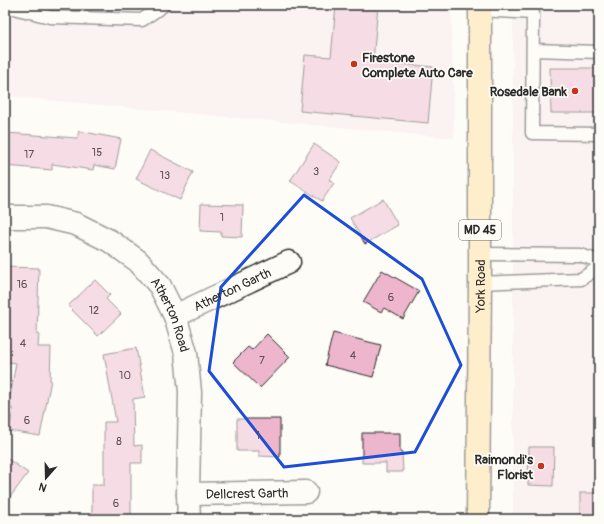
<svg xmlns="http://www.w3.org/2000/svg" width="604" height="524" font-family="Pangolin,sans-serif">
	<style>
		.built { fill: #f8e7ea }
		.building { fill: #edb6cc; stroke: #2b2b2b }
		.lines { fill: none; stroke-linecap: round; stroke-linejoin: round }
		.lane-casing { stroke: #2b2b2b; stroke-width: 15 }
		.street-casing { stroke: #2b2b2b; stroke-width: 25 }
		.primary-casing { stroke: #2b2b2b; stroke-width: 25 }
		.lane { stroke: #fdfcf7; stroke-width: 12 }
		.street { stroke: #fdfcf7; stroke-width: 22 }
		.primary { stroke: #fedd96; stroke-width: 22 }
		.marked { fill: none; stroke: #1d4ed8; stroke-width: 3; stroke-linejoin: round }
		.poi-dot { fill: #c8321e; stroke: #fdfcf7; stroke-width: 1.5 }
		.labels { text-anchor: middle; stroke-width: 3.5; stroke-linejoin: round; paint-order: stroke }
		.number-label { font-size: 11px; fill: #5c4e53 }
		.shield { fill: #fdfcf7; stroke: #6a6a68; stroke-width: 1 }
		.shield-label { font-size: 12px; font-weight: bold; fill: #2b2b2b }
		.poi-label { font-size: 13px; font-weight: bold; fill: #2b2b2b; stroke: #fdfcf7; text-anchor: end }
		.street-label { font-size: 13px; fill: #2b2b2b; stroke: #fdfcf7 }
	</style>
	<rect width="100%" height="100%" fill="#fdfcf7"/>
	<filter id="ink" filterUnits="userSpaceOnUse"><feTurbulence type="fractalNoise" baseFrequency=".025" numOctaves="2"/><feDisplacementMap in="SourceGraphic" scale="8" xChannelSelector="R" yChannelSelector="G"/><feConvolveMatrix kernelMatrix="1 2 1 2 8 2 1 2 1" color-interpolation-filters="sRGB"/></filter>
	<g filter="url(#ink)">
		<path class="built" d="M5 5H451L454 138 5 96Z
			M513 5H599V519H513Z"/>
		<path class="building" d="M336 5H378L373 61 433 67 428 123 300 111 305 55 331 57Z
			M550 68H599V113H551Z
			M79 131 121 139 115 169 94 165 93 170 52 164V170L5 166 6 133 77 138Z
			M314 144 341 162 329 180 334 183 322 201 290 181Z
			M150 150 193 172 180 200 136 179Z
			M383 199 398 225 365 244 350 218Z
			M201 204 243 205 242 237 221 236V232L200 231Z
			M5 267 39 268 37 335 39 334 38 347H51L50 380H51L40 436 9 431 13 409 8 408 16 363 8 362V340H5Z
			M382 270 419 291 403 319 384 308 381 312 363 302Z
			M95 280 110 295 106 299 121 314 98 336 68 306Z
			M333 333 381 345 373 377 325 365Z
			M267 334 290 357 260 388 233 362 248 347 252 350Z
			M136 348 145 397 133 399 134 446 142 445V463H131V519H92V485H104V422H116L104 354Z
			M237 419H280V457L259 456V451H237Z
			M362 433H400V452H402L403 472H386V463H362Z
			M529 447H554L553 486 528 485Z
			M5 457 28 473 5 504Z
			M580 493H599V519H580Z"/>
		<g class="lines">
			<g class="lane-casing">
				<path id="lane" d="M5 6 50 17 142 20 164 5
					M480 10 533 13 532 133 599 134
					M533 50 599 52
					M480 254 580 255 599 261
					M480 283 581 279 599 267"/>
			</g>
			<g class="street-casing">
				<g id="street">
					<path id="s1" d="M5 217H46L76 224 110 241 138 261 160 286 175 316 186 353 190 392 188 494 189 519"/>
					<path id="s2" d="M175 316 289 262"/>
					<path id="s3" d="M188 494 306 492"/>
				</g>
			</g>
			<g class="primary-casing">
				<g id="primary">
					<path id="s4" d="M478 519 480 283V5"/>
				</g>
			</g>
			<use href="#lane" class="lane"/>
			<use href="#street" class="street"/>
			<use href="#primary" class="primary"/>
		</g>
	</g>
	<path d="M0 0H604V524H0ZM304 195 422 279 461 365 415 452 284 467 209 371 221 287Z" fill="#fdfcf7" fill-opacity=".55" fill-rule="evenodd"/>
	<path class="marked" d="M304 195 422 279 461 365 415 452 284 467 209 371 221 287Z"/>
	<g class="poi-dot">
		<circle cx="354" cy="64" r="4"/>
		<circle cx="575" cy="91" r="4"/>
		<circle cx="541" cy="466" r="4"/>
	</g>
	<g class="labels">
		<g class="number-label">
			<text x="97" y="156">15</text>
			<text x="29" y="158">17</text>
			<text x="316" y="175">3</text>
			<text x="165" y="179">13</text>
			<text x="222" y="221">1</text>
			<text x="22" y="288">16</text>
			<text x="391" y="301">6</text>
			<text x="94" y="314">12</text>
			<text x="23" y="347">4</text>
			<text x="353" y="359">4</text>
			<text x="262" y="364">7</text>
			<text x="125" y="379">10</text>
			<text x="27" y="424">6</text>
			<text x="258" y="439">1</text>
			<text x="119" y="445">8</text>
			<text x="116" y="507">6</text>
		</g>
		<rect class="shield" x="459" y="220" width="42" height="20" rx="3"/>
		<g class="shield-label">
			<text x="480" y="234">MD 45</text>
		</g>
		<g class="poi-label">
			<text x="362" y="62" text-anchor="start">Firestone<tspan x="362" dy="15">Complete Auto Care</tspan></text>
			<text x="567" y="96">Rosedale Bank</text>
			<text x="533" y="464">Raimondi's<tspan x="533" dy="15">Florist</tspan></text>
		</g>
		<g class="street-label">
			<text dy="5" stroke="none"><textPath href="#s4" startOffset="233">York Road</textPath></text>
			<text dy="5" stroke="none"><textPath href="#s2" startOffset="63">Atherton Garth</textPath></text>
			<text dy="5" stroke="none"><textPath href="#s1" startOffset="208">Atherton Road</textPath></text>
			<text dy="5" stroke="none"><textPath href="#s3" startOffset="59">Dellcrest Garth</textPath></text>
		</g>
	</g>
	<rect width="604" height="524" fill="none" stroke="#fdfcf7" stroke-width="20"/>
	<rect x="10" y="10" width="584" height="504" fill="none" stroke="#2b2b2b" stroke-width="1.5" filter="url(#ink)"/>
	<g transform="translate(46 478) rotate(200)" stroke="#fdfcf7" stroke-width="3" paint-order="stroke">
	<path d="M0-3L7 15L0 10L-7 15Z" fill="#2b2b2b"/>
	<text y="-6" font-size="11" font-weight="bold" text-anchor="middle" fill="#2b2b2b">N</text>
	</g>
</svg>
